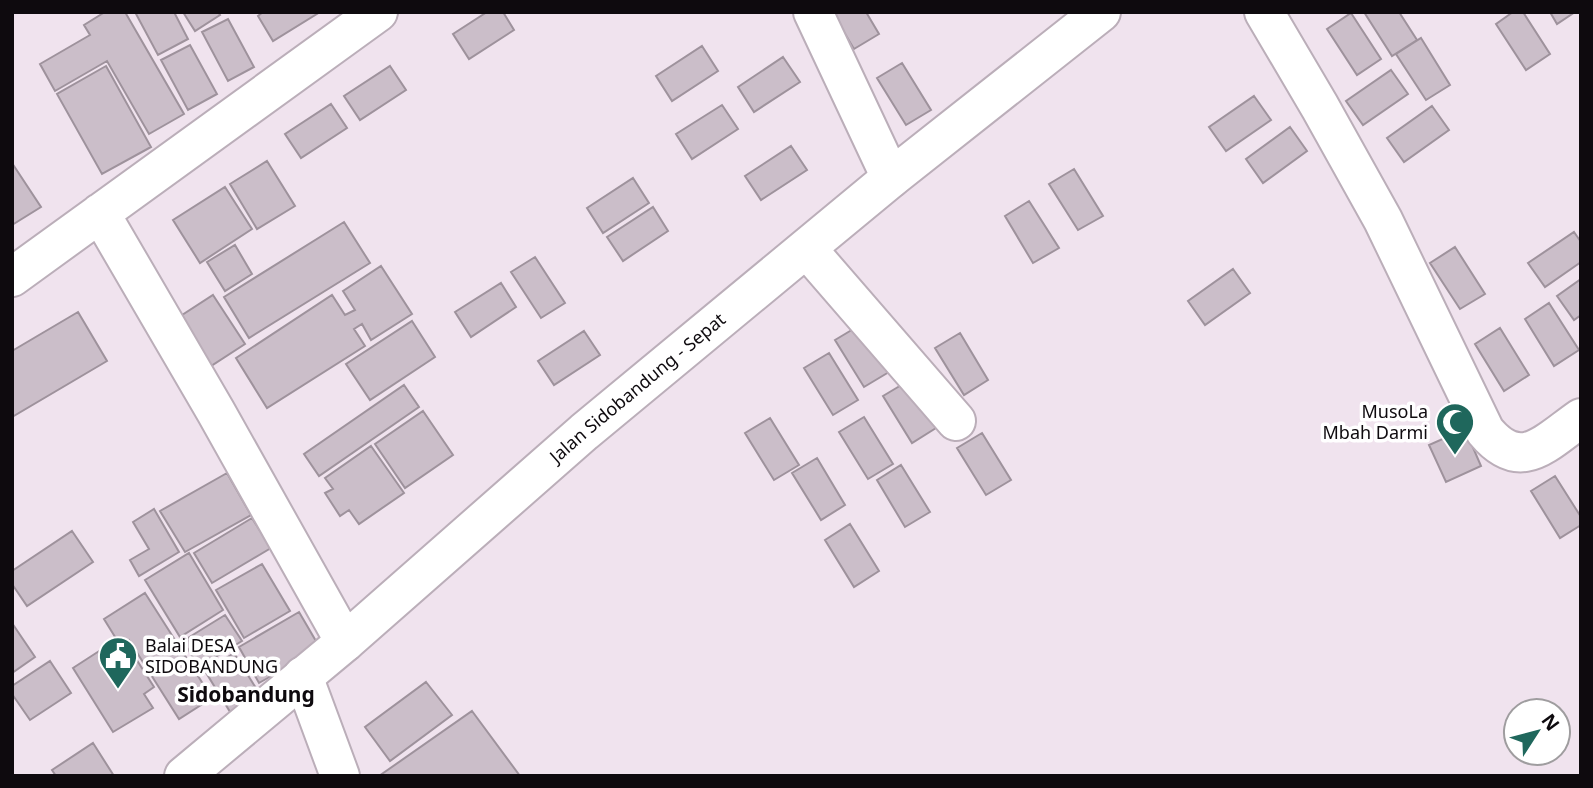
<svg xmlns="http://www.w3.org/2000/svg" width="1593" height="788" font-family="'Noto Sans',sans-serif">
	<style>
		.building { fill: #cbbec9; stroke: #9e929c; stroke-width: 2 }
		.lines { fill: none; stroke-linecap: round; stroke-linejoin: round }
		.minor-casing { stroke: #bbaeb9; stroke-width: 42 }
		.tertiary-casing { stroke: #bbaeb9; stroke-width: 42 }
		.minor { stroke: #fff; stroke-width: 38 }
		.tertiary { stroke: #fff; stroke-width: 38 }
		.labels { text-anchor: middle; stroke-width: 7; stroke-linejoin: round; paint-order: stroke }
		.street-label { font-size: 18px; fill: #0e0a0e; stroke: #fff }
		.poi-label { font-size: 18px; fill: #0e0a0e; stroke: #fff; text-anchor: end }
		.quarter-label { font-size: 21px; font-weight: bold; fill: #0e0a0e; stroke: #fff }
	</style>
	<rect width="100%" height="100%" fill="#f0e3ee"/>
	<path class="building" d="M105 12H125L184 114 149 134 107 61 55 91 40 64 90 35 84 25Z
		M135 12H174L188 39 158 55Z
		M183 12H218L220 15 195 31Z
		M263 12H320L273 41 258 16Z
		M487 12H503L514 30 469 59 453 34Z
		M832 12H866L879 34 854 49Z
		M1364 12H1399L1417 40 1392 56Z
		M1513 12H1523L1550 54 1526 70 1496 24Z
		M1550 12H1575L1557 24Z
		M1351 13 1381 59 1357 75 1327 29Z
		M228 19 254 67 228 81 202 32Z
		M1421 38 1450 85 1426 100 1396 54Z
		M190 45 217 94 188 110 161 60Z
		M702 46 718 71 672 101 656 76Z
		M783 57 800 82 754 112 738 87Z
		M902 63 931 110 906 125 877 78Z
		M106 66 151 147 102 174 57 94Z
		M390 66 406 90 360 120 344 96Z
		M1391 70 1408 94 1363 125 1346 101Z
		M1254 96 1271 120 1226 151 1209 127Z
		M331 104 347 128 301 158 285 134Z
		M722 105 738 129 692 159 676 134Z
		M1432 106 1449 130 1404 162 1387 138Z
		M1290 127 1307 151 1263 183 1246 159Z
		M791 146 807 170 761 200 745 176Z
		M267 161 295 206 257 229 230 184Z
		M12 163 41 207 12 225Z
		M1074 169 1103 216 1078 230 1049 184Z
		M633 178 649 203 603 233 587 208Z
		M225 187 252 229 200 263 173 220Z
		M1029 201 1059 248 1033 263 1005 216Z
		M653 207 668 231 623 261 607 237Z
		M344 222 370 263 249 338 224 297Z
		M1574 232 1581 242V262L1545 287 1528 263Z
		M235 245 252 274 225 291 207 262Z
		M1455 247 1485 294 1460 309 1430 263Z
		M535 257 565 303 541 318 511 272Z
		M381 266 412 314 371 340 362 324 354 329 365 346 267 408 236 358 332 295 345 315 355 310 343 291Z
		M1233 269 1250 293 1205 325 1188 301Z
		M1581 279V315L1574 320 1557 296Z
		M501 283 516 307 471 337 455 312Z
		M213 295 245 344 211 366 179 317Z
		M1549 303 1579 350 1554 366 1525 319Z
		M78 312 107 361 12 417V351Z
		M412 321 435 357 370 400 346 364Z
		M860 325 889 372 864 387 835 340Z
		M1500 328 1529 375 1504 391 1475 344Z
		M584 331 600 355 554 385 538 361Z
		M960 333 988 380 964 395 935 348Z
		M829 353 858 400 833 415 804 368Z
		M908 381 936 428 912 443 883 396Z
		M404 385 419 407 319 476 304 454Z
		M423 411 453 455 405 488 375 444Z
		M864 417 893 464 868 479 839 432Z
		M770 418 799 465 774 480 745 433Z
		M1465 429 1481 466 1446 482 1429 445Z
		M982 433 1011 480 986 495 957 448Z
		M371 446 404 493 359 524 349 510 340 516 325 493 333 489 325 478Z
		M817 458 845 505 821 520 792 473Z
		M901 465 930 512 905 527 877 480Z
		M227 473 251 515 185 552 160 511Z
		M1555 476 1581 517V525L1560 538 1531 491Z
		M154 509 179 552 139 576 130 560 149 549 133 522Z
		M252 518 271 548 212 583 194 553Z
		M850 524 879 571 854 587 825 540Z
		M72 531 93 562 27 606 12 584V571Z
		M189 553 223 610 180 637 145 580Z
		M262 564 290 611 244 638 216 590Z
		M145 593 212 698 179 719 129 640 120 645 104 619Z
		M299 612 320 648 259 683 239 647Z
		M225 615 242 641 199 667 183 641Z
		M12 623 35 657 12 673Z
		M110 644 118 655 129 648 154 687 144 694 153 708 113 732 73 668Z
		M234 653 261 696 232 715 205 671Z
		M50 661 71 693 30 720 12 694V686Z
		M426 682 452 715 390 761 365 727Z
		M472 711 520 776H379Z
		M93 743 114 776H56L52 770Z"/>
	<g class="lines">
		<g class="minor-casing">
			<path id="minor" d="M813 12 891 178
				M1264 12 1320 107 1383 220 1485 431C1521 474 1545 443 1581 418
				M100 213 216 412 345 642
				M807 249 956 421
				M12 277 378 12
				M303 676 340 776"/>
		</g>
		<g class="tertiary-casing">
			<g id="tertiary">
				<path id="s1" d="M184 776 345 642 584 432 891 178 1101 12"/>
			</g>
		</g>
		<use href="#minor" class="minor"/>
		<use href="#tertiary" class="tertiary"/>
	</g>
	<defs>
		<g id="mosque-pin" transform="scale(2.0125)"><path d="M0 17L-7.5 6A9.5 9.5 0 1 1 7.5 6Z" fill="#1f675c" stroke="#fff"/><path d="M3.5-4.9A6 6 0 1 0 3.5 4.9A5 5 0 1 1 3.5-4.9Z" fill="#fff"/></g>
		<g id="civic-pin" transform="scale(2.0125)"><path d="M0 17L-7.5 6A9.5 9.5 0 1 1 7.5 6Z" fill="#1f675c" stroke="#fff"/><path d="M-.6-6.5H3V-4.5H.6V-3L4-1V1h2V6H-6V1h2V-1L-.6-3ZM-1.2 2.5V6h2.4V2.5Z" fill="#fff"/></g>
	</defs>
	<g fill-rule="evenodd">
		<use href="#mosque-pin" x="1455" y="422"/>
		<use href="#civic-pin" x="118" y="656"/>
	</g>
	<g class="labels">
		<g class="street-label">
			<text dy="6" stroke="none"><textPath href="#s1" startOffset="597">Jalan Sidobandung - Sepat</textPath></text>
		</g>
		<g class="poi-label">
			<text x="1428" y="418">MusoLa<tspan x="1428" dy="21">Mbah Darmi</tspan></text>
			<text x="145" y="652" text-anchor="start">Balai DESA<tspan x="145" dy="21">SIDOBANDUNG</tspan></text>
		</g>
		<g class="quarter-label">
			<text x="246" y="702">Sidobandung</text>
		</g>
	</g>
	<rect width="1593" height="788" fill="none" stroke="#0e0a0e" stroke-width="28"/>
	<g transform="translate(1537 732) rotate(54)"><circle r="33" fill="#ffffff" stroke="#9f9d9f" stroke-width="2"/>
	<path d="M0-5L12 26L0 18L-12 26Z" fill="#1f675c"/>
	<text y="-10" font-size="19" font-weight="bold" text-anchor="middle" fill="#0e0a0e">N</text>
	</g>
</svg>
